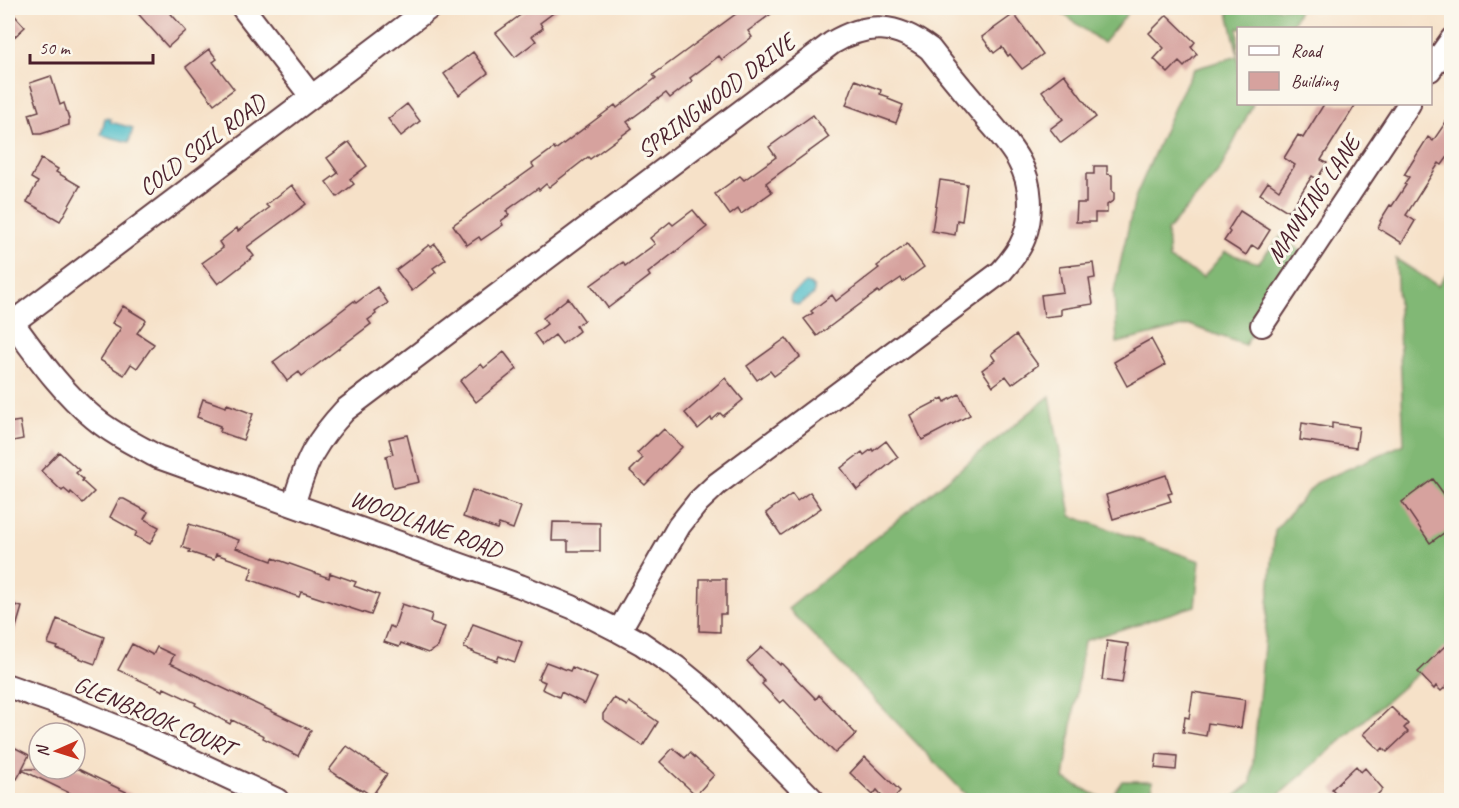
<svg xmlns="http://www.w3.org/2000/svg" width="1459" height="808" font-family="Caveat,sans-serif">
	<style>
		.forest { fill: #81b875; stroke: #666c50; stroke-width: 1.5 }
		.water { fill: #50bdc9; stroke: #4d6e7a; stroke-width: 1.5 }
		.building { fill: #d6a29e }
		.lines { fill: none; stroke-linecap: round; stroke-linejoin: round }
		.minor-casing { stroke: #643c43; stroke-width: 26 }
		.minor { stroke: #fff; stroke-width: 22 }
		.labels { text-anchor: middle; stroke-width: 6; stroke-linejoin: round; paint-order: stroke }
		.street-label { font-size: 24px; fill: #4a1f2b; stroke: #fbf7ec }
	</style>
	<rect width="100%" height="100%" fill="#fbf7ec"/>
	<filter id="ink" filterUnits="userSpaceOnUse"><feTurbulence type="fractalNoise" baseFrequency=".0167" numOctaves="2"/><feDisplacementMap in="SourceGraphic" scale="12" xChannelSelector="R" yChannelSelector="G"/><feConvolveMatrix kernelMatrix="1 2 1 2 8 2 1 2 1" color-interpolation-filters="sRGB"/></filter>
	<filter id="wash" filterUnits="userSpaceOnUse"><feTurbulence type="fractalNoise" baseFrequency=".008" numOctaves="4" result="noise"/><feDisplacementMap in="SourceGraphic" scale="24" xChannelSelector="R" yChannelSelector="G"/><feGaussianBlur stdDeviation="1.35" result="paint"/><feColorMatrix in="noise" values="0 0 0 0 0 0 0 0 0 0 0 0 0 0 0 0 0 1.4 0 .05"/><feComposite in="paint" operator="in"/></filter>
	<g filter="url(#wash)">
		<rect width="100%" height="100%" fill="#f6e1c8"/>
		<path class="forest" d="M1055 8H1132L1103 43Z
			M1224 8H1300L1290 28H1238V55L1228 12Z
			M1238 56V104H1253L1220 170 1167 231 1169 259 1203 277 1225 252 1258 263 1281 236 1303 253 1245 345 1190 325 1117 343 1114 291 1135 198 1177 101 1194 69Z
			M1396 259 1438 286 1451 267V643L1436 658 1273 800H1230L1251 783 1275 530 1316 483 1404 444Z
			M1050 396 1071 516 1200 561 1195 606 1084 641 1064 779 1106 800H971L788 609Z
			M1122 781H1152L1153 800H1109Z"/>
		<path class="water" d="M105 118 111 119 110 122 133 128 129 142 101 135Z
			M806 283 810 284 814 288V294L799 305 794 304 790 300 791 295Z"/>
		<g id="blocks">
			<path class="building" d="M8 8 25 27 8 43Z
				M133 8H166L186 31 168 47Z
				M530 8H560L540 23 543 28 532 36 536 41 515 57 496 33Z
				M744 8H779L748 31 752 37 722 60 719 56 690 78 692 81 670 98 666 93 627 122 632 128 590 159 588 157 549 187 546 184 539 190 538 188 506 211 509 215 501 221 503 225 481 240 479 237 467 245 453 225 534 167 532 164 554 148 555 150 615 105 617 108 656 78 653 75Z
				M1014 14 1043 54 1022 69 1010 54 1008 56 1002 47 994 53 982 37Z
				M1167 15 1195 42 1191 47 1197 54 1184 67 1179 62 1168 73 1154 59 1164 48 1149 33Z
				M209 49 217 59 213 62 234 89 214 104 186 67Z
				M473 52 488 73 459 95 444 74Z
				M1064 74 1096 117 1061 143 1050 129 1063 119 1042 91Z
				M51 76 60 105 64 103 69 119V125L41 134H35L29 114 39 111 30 83Z
				M855 80 881 90 880 94 889 97 888 99 903 105 896 123 846 105Z
				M407 104 420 121 401 136 388 119Z
				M1324 104H1356L1321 160 1327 163 1317 179 1312 176 1289 212 1260 194 1268 182 1279 190 1295 165 1284 158 1298 135 1303 138Z
				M1452 113V151L1442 165 1439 163 1406 215 1415 221 1402 243 1378 228 1381 222 1380 221 1390 205 1392 206 1406 185 1404 184 1409 177 1404 175 1428 137 1433 141Z
				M813 115 829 137 766 183 772 192 741 214 738 209 730 215 715 194 740 176 744 180 776 157 769 147Z
				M349 142 367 166 350 179 354 184 337 197 326 182 338 173 327 158Z
				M41 159 58 169 56 172 80 186 60 221 27 202 38 182 31 178Z
				M1094 166H1107V174L1112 175V191L1114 193V200L1107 205V213H1095V222H1076L1077 203H1086V174H1094Z
				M940 180 967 184 962 221 957 220 955 235 932 231Z
				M292 185 306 204 247 247 254 256 218 284 202 263 223 248 219 242 237 228 238 231 269 208 266 205Z
				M693 210 707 227 648 273 650 276 608 308 591 285 623 262 625 266 655 244 650 238 670 222 673 225Z
				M1240 211 1270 230 1258 249 1252 245 1246 255 1224 241 1230 232 1228 230Z
				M435 244 446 259 433 268 436 272 412 291 396 270 429 245 431 247Z
				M907 244 924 267 903 282 901 278 879 293 878 291 817 336 804 319 813 313 811 311 832 295 836 301 879 268 877 266Z
				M1093 263 1095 278 1089 279 1093 304 1061 309V315L1044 317 1041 295 1063 292 1059 267Z
				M377 287 388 303 375 312 376 314 368 320 371 324 302 376 299 372 287 381 273 362 333 318V317L354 301 356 303Z
				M568 298 584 320 576 326 579 331 562 344 555 335 542 345 534 334 547 324 543 318Z
				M123 306 146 320 137 333 154 344 137 368 131 364 124 375 100 360 121 328 112 323Z
				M1016 335 1038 365 1012 384 1006 376 993 386 982 370 995 360 991 354Z
				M786 338 800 357 774 376 770 371 757 380 747 366Z
				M1151 339 1165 365 1127 386 1114 362 1134 350 1133 349Z
				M504 352 517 369 476 402 460 381 481 364 484 368Z
				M725 378 743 400 723 416 720 413 712 420 711 418 698 429 685 413Z
				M959 394 970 415 922 440 910 415 943 398 945 402Z
				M203 399 226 407 227 404 253 414 243 440 220 432 221 428H219L220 426 197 417Z
				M20 421 23 439 8 442V423Z
				M1302 423 1332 428V423L1359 427 1356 448 1300 440Z
				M664 429 682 447 645 485 630 471 643 458 637 453 656 435 657 436Z
				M407 435 419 482 393 488 386 456 393 454 389 439Z
				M886 441 898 457 857 490 841 468 862 452 864 455 872 449 873 451Z
				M59 452 79 470 76 473 83 479 82 481 94 492 83 503 71 492 70 494 64 489 62 491 41 471Z
				M1166 475 1172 493 1168 494 1171 501 1113 519 1106 495Z
				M1433 479 1452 505V527L1430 543 1402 502Z
				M472 490 521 507 513 529 499 524 497 529 463 517Z
				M810 492 821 508 781 535 766 513 792 494 797 501Z
				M119 499H124L148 512 144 519 159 527 150 544 135 536 137 532 110 517Z
				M553 522 600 523V551H568V541H552Z
				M189 524 239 540 236 548 272 561 273 558 329 578 330 573 356 582 354 586 379 595 371 615 301 592 299 597 249 579 253 567 216 554 214 560 189 552 190 550 182 547Z
				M700 579H726V614H720V632L699 631Z
				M8 603 22 607 11 644H8Z
				M402 604 432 614 430 622 445 627 438 647 428 653 401 643 399 647 384 642 390 626 394 628Z
				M57 619 104 637 95 664 76 657 77 656 57 649 58 647 48 644Z
				M473 624 522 642 515 662 499 656 497 661 472 652 473 651 464 648Z
				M1107 641 1128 644 1122 683 1102 680Z
				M132 644 153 655 157 647 174 655 170 663 311 730 298 756 263 738 264 736 232 720 230 724 195 705 196 703 164 688 163 691 118 670Z
				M1445 646 1452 653V681L1441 691 1436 686 1434 689 1418 672Z
				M762 647 780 665 781 663 816 699 819 695 856 734 835 753 784 700 780 703 762 684 764 682 763 681 764 680 747 661Z
				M546 662 570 671 572 667 597 678 585 704 561 692 559 697 542 689 545 682 538 679Z
				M1193 692 1245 700 1241 728 1208 723 1206 736 1183 732 1185 717 1189 718Z
				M614 698 627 706 629 702 658 722 643 746 603 719V714Z
				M1391 707 1408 724 1404 728 1408 732 1387 752 1383 748 1380 751 1363 734Z
				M8 744 29 755 22 769H78L145 801H86L22 770 17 779 8 774Z
				M347 746 387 774 372 796 363 790 362 791 329 770Z
				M673 748 685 758 690 753 714 775 696 795 660 762Z
				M1157 754 1177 756 1176 770 1155 768Z
				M865 757 900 791 891 801H887L877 790 873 795 850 773Z
				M1356 766 1361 772 1365 768 1383 789 1371 801H1343L1332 789Z"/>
		</g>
	</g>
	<g filter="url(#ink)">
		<use href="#blocks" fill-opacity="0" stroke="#643c43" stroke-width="1.5"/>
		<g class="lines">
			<g class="minor-casing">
				<path id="minor" d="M243 8 311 96
					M1430 70 1452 39
					M12 322C37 356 61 391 94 418 113 434 136 445 158 457L520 586 572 607 619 631 641 643 676 667 709 694 813 800
					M1262 325 1409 104
					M8 326 429 8
					M293 505C299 487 304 468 313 452 322 436 333 423 345 410L832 43C868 22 896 23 930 49 947 71 965 92 983 114 995 129 1010 144 1019 161 1032 184 1033 213 1024 238 1019 251 1010 262 1001 272L717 484 698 502 679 526 619 631
					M8 686 71 708 142 737 277 800"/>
			</g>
			<use href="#minor" class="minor"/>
		</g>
	</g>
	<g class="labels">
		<g class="street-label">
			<text transform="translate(716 96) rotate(-37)" y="8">SPRINGWOOD DRIVE</text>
			<text transform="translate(202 145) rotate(-37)" y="8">COLD SOIL ROAD</text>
			<text transform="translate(1313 199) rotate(-56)" y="8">MANNING LANE</text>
			<text transform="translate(426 524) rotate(20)" y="8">WOODLANE ROAD</text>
			<text transform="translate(154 716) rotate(23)" y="8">GLENBROOK COURT</text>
		</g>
	</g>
	<rect width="1459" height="808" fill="none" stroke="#fbf7ec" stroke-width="30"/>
	<rect x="1237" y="27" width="195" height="78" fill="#fbf7ec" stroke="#b4a19f" stroke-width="1.5"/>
	<rect x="1249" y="46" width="30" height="9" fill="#ffffff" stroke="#b4a19f" stroke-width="1.5"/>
	<text x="1291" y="57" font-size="18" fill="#4a1f2b">Road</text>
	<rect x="1249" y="72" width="30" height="18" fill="#d6a29e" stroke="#b4a19f" stroke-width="1.5"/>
	<text x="1291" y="87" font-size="18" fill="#4a1f2b">Building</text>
	<g transform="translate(57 751) rotate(267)"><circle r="28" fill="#fbf7ec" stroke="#b4a19f" stroke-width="1.5"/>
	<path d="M0-4.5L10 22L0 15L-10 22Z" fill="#c8321e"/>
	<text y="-9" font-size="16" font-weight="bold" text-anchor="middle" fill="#4a1f2b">N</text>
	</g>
	<path d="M30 54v9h123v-9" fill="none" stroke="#4a1f2b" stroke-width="3"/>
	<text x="39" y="54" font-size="18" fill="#4a1f2b" stroke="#fbf7ec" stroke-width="4.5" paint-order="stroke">50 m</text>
</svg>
